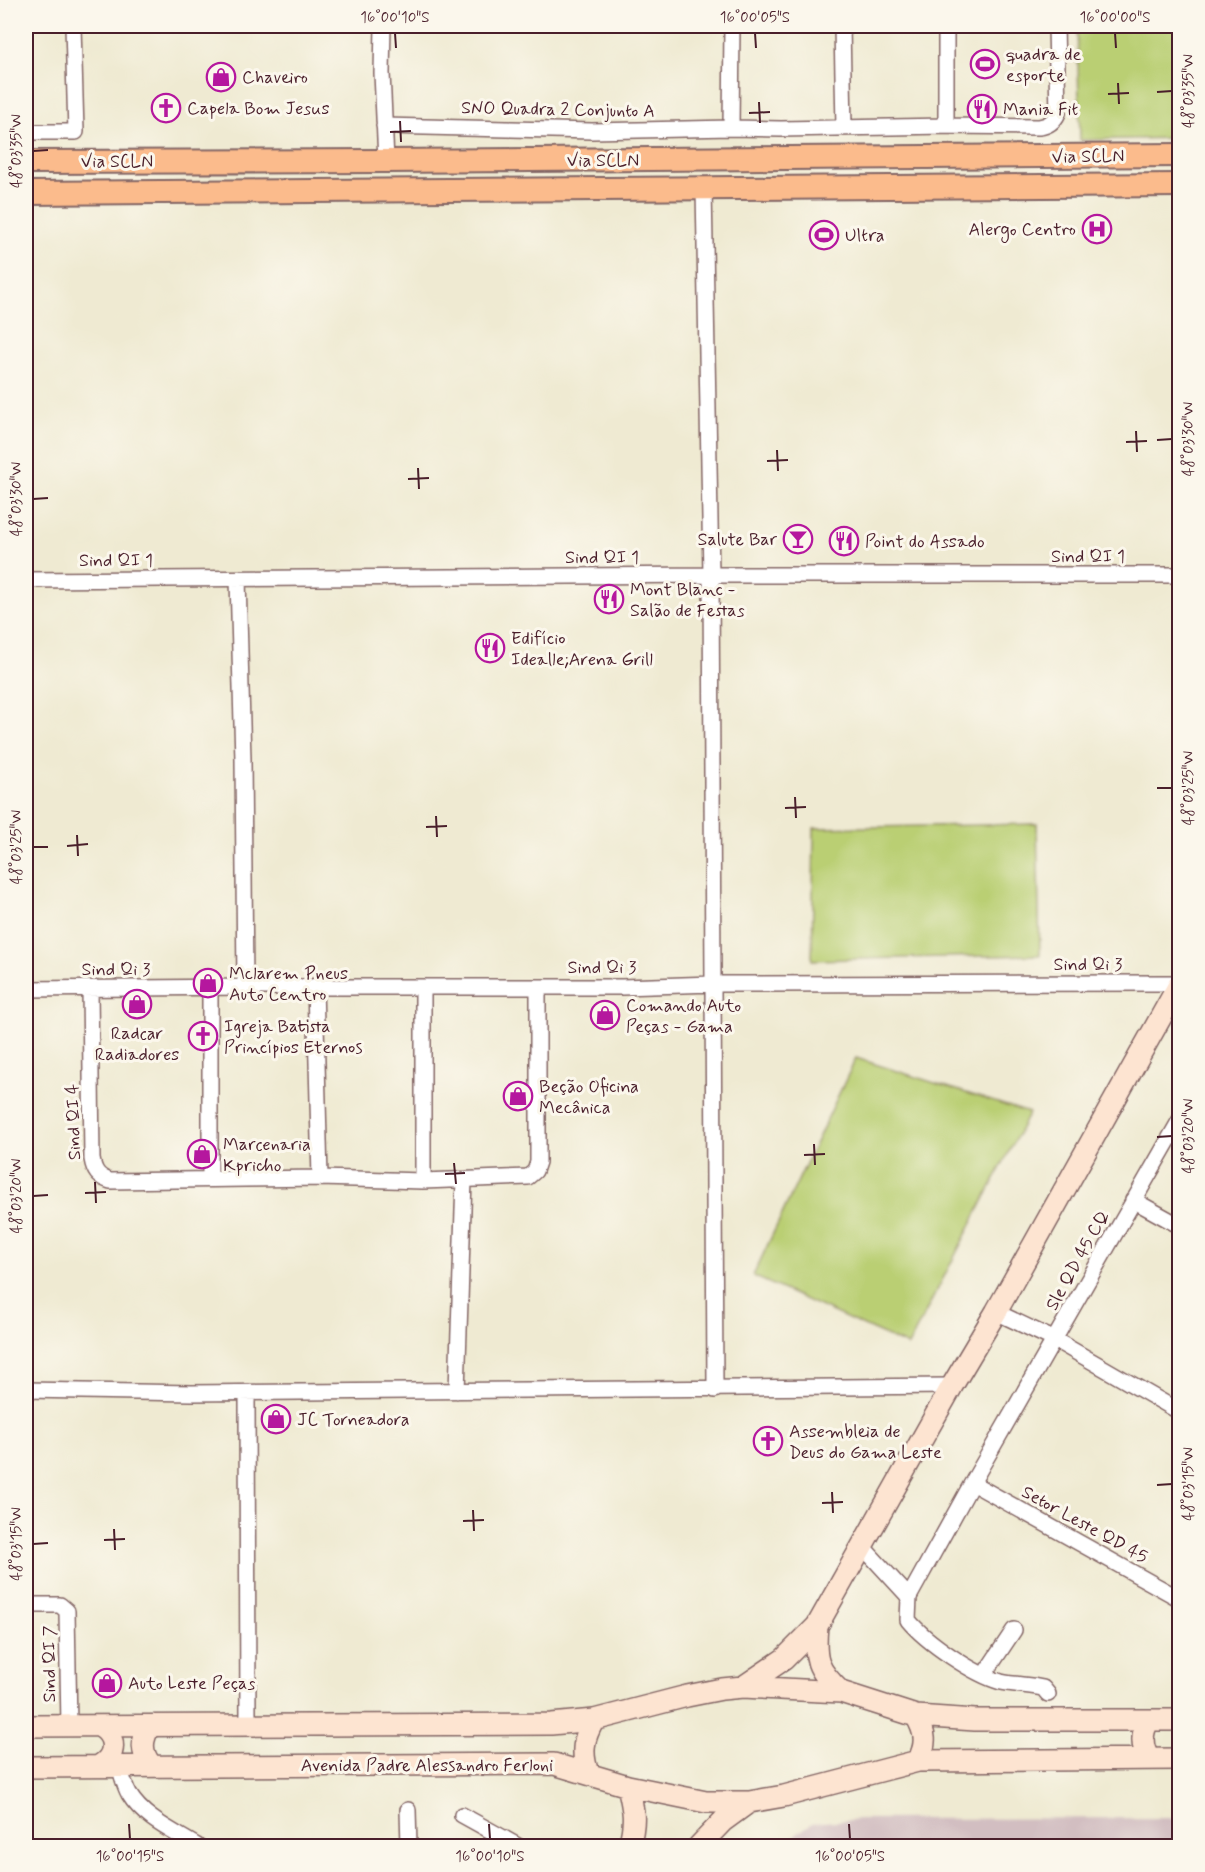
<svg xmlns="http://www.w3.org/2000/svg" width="1205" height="1872" font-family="Mynerve,sans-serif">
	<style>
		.industrial { fill: #d2bec1 }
		.green { fill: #bacf73; stroke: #82774f; stroke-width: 1.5 }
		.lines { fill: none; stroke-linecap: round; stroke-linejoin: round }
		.minor-casing { stroke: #846665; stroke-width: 18 }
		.secondary-casing { stroke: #846665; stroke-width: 24 }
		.primary-casing { stroke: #846665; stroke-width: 26 }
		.minor { stroke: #fff; stroke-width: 15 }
		.secondary { stroke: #fde4d1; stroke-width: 21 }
		.primary { stroke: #fbbb8c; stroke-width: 22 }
		.ticks { fill: none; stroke: #4a1f2b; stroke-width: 2 }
		.labels { text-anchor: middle; stroke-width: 6; stroke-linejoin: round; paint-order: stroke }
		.poi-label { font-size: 18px; fill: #4a1f2b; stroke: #fbf7ec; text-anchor: start }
		.street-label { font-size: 18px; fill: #4a1f2b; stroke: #fbf7ec }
		.neatline { fill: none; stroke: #4a1f2b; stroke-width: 2 }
		.ticks-label { font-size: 15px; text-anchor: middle; fill: #4a1f2b }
	</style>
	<rect width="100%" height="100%" fill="#fbf7ec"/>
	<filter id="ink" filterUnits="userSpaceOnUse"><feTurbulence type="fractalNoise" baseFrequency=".0167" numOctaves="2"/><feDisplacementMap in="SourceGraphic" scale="12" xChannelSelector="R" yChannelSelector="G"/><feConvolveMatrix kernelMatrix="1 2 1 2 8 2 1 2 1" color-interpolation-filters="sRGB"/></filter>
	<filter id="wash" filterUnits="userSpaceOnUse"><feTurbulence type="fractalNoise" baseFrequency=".008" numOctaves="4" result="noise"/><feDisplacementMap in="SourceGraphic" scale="24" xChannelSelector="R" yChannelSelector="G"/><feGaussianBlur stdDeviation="1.35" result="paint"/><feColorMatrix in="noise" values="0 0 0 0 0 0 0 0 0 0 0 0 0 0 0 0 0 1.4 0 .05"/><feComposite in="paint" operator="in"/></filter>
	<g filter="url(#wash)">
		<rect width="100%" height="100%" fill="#efead2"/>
		<path class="industrial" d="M1179 1818V1846H780L812 1823 861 1819Z"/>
		<path class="green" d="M1077 26H1179V138L1080 140Z
			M1037 824 1040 955 812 960 814 828Z
			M856 1058 1029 1113 908 1346 753 1276Z"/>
	</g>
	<g filter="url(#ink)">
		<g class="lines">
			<g class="minor-casing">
				<path id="minor" d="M383 26 382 73 386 161
					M842 26 844 128
					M946 26V126
					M384 126 592 131 731 128 781 129 946 126 1039 127C1048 126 1054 122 1058 113L1056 26
					M731 128 732 26
					M26 132H76L73 26
					M704 189 711 575 715 1390
					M238 579 243 760 245 987
					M26 580 711 575H1180
					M315 986 320 1178
					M423 987V1181
					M26 989 245 987H622L713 984 1180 983
					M90 989 92 1159C94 1171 98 1177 110 1181L320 1178 423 1181 528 1177 535 1171 538 1162V987
					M210 1179V988
					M1133 1200 1180 1226
					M996 1312 1055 1340 1180 1412
					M26 1390 192 1393 952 1386
					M457 1391 464 1180
					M247 1393 248 1726
					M972 1483 1180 1599
					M862 1546 909 1597
					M26 1605H60L67 1611 69 1726
					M984 1675 1014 1630
					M1048 1694 1043 1688C1030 1685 1015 1685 1001 1682 973 1674 926 1642 908 1620L909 1597 972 1483 1180 1120
					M119 1766C122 1775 124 1785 129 1794 144 1819 173 1831 197 1846
					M408 1810 409 1846
					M462 1815 518 1846"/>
			</g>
			<g class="secondary-casing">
				<path id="secondary" d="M817 1626C814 1659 816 1669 841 1692
					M743 1687 784 1659 817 1626 952 1386 996 1312 1180 983
					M916 1716C926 1733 927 1744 918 1761
					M1149 1720C1141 1733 1141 1746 1149 1759
					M26 1726 551 1724 594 1720 687 1696 722 1689 743 1687 841 1692 916 1716 975 1720H1180
					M99 1726C117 1736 117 1756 99 1766
					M150 1726C141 1740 141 1753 151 1765
					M26 1767 554 1764 628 1786 706 1802H749L784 1796 918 1761 1180 1759
					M588 1773C581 1753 583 1738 594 1720
					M628 1786C634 1811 636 1821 629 1846
					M699 1846 723 1821 749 1802"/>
			</g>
			<g class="primary-casing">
				<path id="primary" d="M26 162 386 161 1180 155
					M26 193 1180 185"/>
			</g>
			<use href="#minor" class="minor"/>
			<use href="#secondary" class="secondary"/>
			<use href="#primary" class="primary"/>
		</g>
	</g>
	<path class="ticks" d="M395 33 396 48M755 33 756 48M1115 33 1116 48M1118 83 1119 104M1157 92 1172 91M1108 94 1129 93M759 102 760 123M749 113 770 112M400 121 401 142M390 132 411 131M33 151 48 150M1136 431 1137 452M1157 440 1172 439M1126 442 1147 441M777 450 778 471M767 461 788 460M418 468 419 489M408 479 429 478M33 499 48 498M1157 788H1172M795 797 796 818M785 808 806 807M436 816 437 837M426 827 447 826M77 835 78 856M67 846 88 844M33 847H48M1157 1137 1172 1136M814 1144 815 1165M804 1155 825 1154M454 1163 456 1184M445 1174 465 1173M95 1182 96 1203M85 1193 106 1192M33 1196 48 1195M1157 1485 1172 1484M832 1492 833 1513M822 1503 843 1502M473 1510 474 1531M463 1521 484 1520M114 1529 115 1550M104 1540 125 1539M33 1544 48 1543M129 1824 130 1839M489 1824 490 1839M849 1824 850 1839"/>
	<defs>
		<g id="stadium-ring" transform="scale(1.5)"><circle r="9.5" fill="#fbf7ec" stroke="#b5179e" stroke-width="1.5"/><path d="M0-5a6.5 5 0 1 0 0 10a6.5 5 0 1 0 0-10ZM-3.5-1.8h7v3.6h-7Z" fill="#b5179e"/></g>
		<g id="shop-ring" transform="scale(1.5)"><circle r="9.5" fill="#fbf7ec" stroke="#b5179e" stroke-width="1.5"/><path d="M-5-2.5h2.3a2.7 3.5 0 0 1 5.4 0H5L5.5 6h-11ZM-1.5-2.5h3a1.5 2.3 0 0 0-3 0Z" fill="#b5179e"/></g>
		<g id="church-ring" transform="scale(1.5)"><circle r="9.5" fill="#fbf7ec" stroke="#b5179e" stroke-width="1.5"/><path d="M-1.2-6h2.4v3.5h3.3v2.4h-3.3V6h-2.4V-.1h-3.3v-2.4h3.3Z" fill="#b5179e"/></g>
		<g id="restaurant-ring" transform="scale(1.5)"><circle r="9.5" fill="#fbf7ec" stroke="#b5179e" stroke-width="1.5"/><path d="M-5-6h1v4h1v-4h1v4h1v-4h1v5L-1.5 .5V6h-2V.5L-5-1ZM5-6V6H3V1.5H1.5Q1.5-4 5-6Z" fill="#b5179e"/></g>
		<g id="hospital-ring" transform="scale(1.5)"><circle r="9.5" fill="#fbf7ec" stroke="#b5179e" stroke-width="1.5"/><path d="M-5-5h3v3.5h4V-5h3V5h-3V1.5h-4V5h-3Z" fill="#b5179e"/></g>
		<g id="bar-ring" transform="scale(1.5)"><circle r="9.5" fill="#fbf7ec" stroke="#b5179e" stroke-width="1.5"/><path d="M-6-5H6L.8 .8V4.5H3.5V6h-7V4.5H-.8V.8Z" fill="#b5179e"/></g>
	</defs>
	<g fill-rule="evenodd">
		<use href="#stadium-ring" x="985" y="64"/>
		<use href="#shop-ring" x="221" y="77"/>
		<use href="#church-ring" x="166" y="108"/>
		<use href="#restaurant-ring" x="982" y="109"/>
		<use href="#hospital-ring" x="1097" y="229"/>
		<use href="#stadium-ring" x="824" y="235"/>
		<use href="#bar-ring" x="798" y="539"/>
		<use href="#restaurant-ring" x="844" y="541"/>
		<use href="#restaurant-ring" x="609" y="599"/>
		<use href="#restaurant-ring" x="490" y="648"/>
		<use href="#shop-ring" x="208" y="983"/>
		<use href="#shop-ring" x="137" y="1004"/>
		<use href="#shop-ring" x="605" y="1015"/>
		<use href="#church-ring" x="203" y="1036"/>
		<use href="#shop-ring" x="518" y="1096"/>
		<use href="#shop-ring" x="202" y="1154"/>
		<use href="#shop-ring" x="276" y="1419"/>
		<use href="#church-ring" x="768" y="1441"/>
		<use href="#shop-ring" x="107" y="1683"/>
	</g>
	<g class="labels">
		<g class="poi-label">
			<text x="1006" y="60">quadra de<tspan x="1006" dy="21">esporte</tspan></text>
			<text x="242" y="83">Chaveiro</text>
			<text x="187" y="114">Capela Bom Jesus</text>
			<text x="1003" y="115">Mania Fit</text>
			<text x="1076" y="235" text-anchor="end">Alergo Centro</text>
			<text x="845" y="241">Ultra</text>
			<text x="777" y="545" text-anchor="end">Salute Bar</text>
			<text x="865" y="547">Point do Assado</text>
			<text x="630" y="595">Mont Blanc -<tspan x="630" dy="21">Salão de Festas</tspan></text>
			<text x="511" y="644">Edifício<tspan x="511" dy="21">Idealle;Arena Grill</tspan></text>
			<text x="229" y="979">Mclarem Pneus<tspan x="229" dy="21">Auto Centro</tspan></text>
			<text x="626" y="1011">Comando Auto<tspan x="626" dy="21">Peças - Gama</tspan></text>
			<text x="224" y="1032">Igreja Batista<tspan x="224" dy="21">Princípios Eternos</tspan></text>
			<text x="137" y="1039" text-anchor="middle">Radcar<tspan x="137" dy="21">Radiadores</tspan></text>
			<text x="539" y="1092">Beção Oficina<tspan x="539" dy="21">Mecânica</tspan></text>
			<text x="223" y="1150">Marcenaria<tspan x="223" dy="21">Kpricho</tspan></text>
			<text x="297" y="1425">JC Torneadora</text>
			<text x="789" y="1437">Assembleia de<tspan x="789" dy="21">Deus do Gama Leste</tspan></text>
			<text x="128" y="1689">Auto Leste Peças</text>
		</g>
		<g class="street-label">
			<text transform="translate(558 109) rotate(1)" y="6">SNO Quadra 2 Conjunto A</text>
			<text transform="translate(1088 156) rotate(-1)" y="6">Via SCLN</text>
			<text x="603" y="166">Via SCLN</text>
			<text x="117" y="167">Via SCLN</text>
			<text x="1088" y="562">Sind QI 1</text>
			<text x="602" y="563">Sind QI 1</text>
			<text x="116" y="566">Sind QI 1</text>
			<text x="1088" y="970">Sind Qi 3</text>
			<text x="602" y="973">Sind Qi 3</text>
			<text x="116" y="975">Sind Qi 3</text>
			<text transform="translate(73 1122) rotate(-92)" y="6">Sind QI 4</text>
			<text transform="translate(1077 1260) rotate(-61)" y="6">Sle QD 45 CQ</text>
			<text transform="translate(1085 1524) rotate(29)" y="6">Setor Leste QD 45</text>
			<text transform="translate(49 1664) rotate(-90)" y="6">Sind QI 7</text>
			<text x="427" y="1771">Avenida Padre Alessandro Ferloni</text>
		</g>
	</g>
	<rect width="1205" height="1872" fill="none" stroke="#fbf7ec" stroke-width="66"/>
	<rect x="33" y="33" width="1139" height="1806" class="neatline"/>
	<g class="ticks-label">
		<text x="395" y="22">16°00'10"S</text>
		<text x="755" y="22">16°00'05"S</text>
		<text x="1115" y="22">16°00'00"S</text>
		<text transform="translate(1188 91) rotate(-90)" y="5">48°03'35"W</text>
		<text transform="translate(16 151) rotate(-90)" y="5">48°03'35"W</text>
		<text transform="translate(1188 439) rotate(-90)" y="5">48°03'30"W</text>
		<text transform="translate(16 499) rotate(-90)" y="5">48°03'30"W</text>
		<text transform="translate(1188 788) rotate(-90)" y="5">48°03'25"W</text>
		<text transform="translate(16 847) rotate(-90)" y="5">48°03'25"W</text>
		<text transform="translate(1188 1136) rotate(-90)" y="5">48°03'20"W</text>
		<text transform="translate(16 1196) rotate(-90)" y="5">48°03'20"W</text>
		<text transform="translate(1188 1484) rotate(-90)" y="5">48°03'15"W</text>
		<text transform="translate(16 1544) rotate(-90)" y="5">48°03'15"W</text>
		<text x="130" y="1861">16°00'15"S</text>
		<text x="490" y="1861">16°00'10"S</text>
		<text x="850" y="1861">16°00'05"S</text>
	</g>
</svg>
